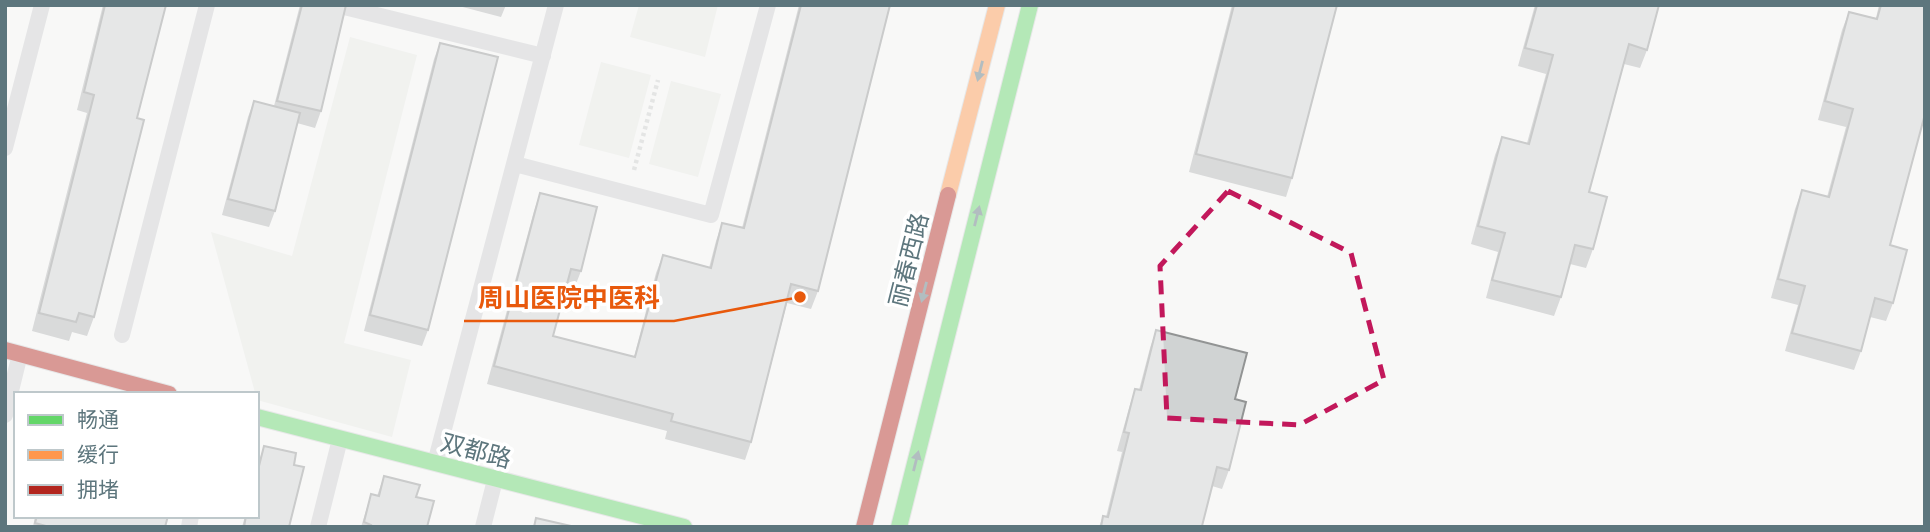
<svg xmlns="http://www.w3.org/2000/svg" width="1930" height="532" font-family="Figtree,'Noto Sans SC',sans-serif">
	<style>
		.green { fill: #e9ebe5 }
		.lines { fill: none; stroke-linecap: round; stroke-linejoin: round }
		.fast-casing { stroke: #d3d5d5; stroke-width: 18 }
		.slow-casing { stroke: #d3d5d5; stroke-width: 18 }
		.jam-casing { stroke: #d3d5d5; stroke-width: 18 }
		.path { stroke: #cccecd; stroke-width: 4.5; stroke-dasharray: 3.5 3.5; stroke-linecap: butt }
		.lane { stroke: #cecfd0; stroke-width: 16 }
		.fast { stroke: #63d668; stroke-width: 16 }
		.slow { stroke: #ff974d; stroke-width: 16 }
		.jam { stroke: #b3261e; stroke-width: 16 }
		.wall { fill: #b3b5b5 }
		.building { fill: #d0d3d3; stroke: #929494; stroke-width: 2 }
		.oneway { fill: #5d767d }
		.marked { fill: none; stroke: #c2185b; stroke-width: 5; stroke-dasharray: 14 9; stroke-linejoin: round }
		.labels { text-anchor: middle; stroke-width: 7; stroke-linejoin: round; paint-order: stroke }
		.street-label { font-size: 24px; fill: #5d767d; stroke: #fff }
		.leader { fill: none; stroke: #e8590c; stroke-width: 2.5 }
		.callout-dot { fill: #e8590c; stroke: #fff; stroke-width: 2.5 }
		.callout-label { font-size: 26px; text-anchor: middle; font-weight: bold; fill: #e8590c; stroke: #fff; stroke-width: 7; stroke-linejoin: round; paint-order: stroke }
	</style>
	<rect width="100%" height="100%" fill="#f8f8f7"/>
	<path class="green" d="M639 5H718L705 57 630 37Z
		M350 37 417 55 344 343 411 360 392 437 257 400 211 232 292 256Z
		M601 62 651 75 629 158 579 145Z
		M671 81 721 94 698 177 649 164Z"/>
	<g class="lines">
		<g class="fast-casing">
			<path id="fast" d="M257 417 684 527
				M899 527 1030 5"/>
		</g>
		<g class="slow-casing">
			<path id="slow" d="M948 195 997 5"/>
		</g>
		<g class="jam-casing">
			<path id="jam" d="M5 350 169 394
				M864 527 948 195"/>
		</g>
		<path class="path" d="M634 170 658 80"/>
		<path class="lane" d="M336 5 543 56
			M5 148 42 5
			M515 164 711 215 768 5
			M122 335 207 5
			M5 415 20 354
			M435 463 556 5
			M189 527 191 516
			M318 527 340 439
			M483 527 495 480"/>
		<use href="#fast" class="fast"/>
		<use href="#slow" class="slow"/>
		<use href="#jam" class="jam"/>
	</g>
	<path class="wall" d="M103 5H166L137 118 94 317 87 336 72 332 69 341 32 331 87 113 77 110Z
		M300 5H346L321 111 315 128 297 123 275 211 269 227 222 215 248 117 254 101 274 106Z
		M455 5H506L501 17Z
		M799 5H890L818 291 811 309 787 303 751 442 745 460 665 439 667 431 487 384 534 211 540 193 581 271 574 289 566 288 553 336 634 357 656 273 663 255 709 268 716 241 722 223 742 228Z
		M1232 5H1337L1292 178 1286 197 1189 172Z
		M1535 5H1659L1647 50 1640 68 1624 64 1589 192 1593 249 1586 268 1570 264 1561 297 1554 316 1486 298 1498 252 1471 244 1495 155 1502 137 1527 143 1546 74 1518 66Z
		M1879 5H1925V117H1924L1890 245 1893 303 1886 321 1870 317 1861 351 1854 370 1785 351 1798 305 1771 298 1795 209 1802 190 1827 197 1846 127 1818 120 1842 30 1849 12 1876 18Z
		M440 43 428 330 422 346 364 331 434 59Z
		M1156 330 1235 399 1229 470 1222 489 1212 486 1202 526 1205 527H1099L1103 516 1106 517 1122 452 1117 451 1129 408 1135 389 1139 390 1150 348Z
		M264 446 294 465 289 527H242L245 516H257V467Z
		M384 476 416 497 427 527H361L371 494 377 496Z
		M35 516H168L165 527H33Z"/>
	<path class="building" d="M105 5H166L137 118 144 120 94 317 79 313 76 322 39 313 94 95 84 92Z
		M302 5H346L321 111 277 101Z
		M801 5H890L818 291 791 284 751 442 671 421 673 414 494 366 540 193 597 207 581 271 571 269 553 336 635 357 663 255 711 268 722 223 744 228Z
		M1234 5H1337L1292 178 1196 154Z
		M1537 5H1659L1647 50 1629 44 1589 192 1607 197 1593 249 1575 245 1561 297 1492 280 1505 233 1478 226 1502 137 1529 144 1553 55 1525 48Z
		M1881 5H1925V114L1890 245 1907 250 1893 303 1875 298 1861 351 1792 333 1805 286 1778 279 1802 190 1829 197 1853 109 1825 101 1849 12 1877 19Z
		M440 43 498 57 428 330 370 315Z
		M254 101 300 113 275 211 228 199Z
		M1156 330 1247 353 1235 399 1246 402 1229 470 1217 467 1202 526 1205 527H1101L1103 516 1108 517 1129 433 1124 432 1135 389 1141 390Z
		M264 446 296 453 294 465 304 467 289 527H244L246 516H257V474Z
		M384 476 420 485 416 497 434 501 427 527H370L371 525 364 522 371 494 379 496Z
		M37 516H168L165 527H45L46 526 35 523Z
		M536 518 571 526 534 527Z"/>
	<defs><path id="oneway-solid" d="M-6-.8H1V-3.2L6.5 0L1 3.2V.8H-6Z" transform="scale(1.75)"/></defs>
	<g class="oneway">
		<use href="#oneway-solid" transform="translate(980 71) rotate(104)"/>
		<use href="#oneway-solid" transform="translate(977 216) rotate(-76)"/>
		<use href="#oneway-solid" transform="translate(924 292) rotate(104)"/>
		<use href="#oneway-solid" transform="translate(916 461) rotate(-76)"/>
	</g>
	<path d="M0 0H1930V532H0ZM1228 191 1351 253 1384 380 1299 425 1167 418 1160 266Z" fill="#f8f8f7" fill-opacity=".55" fill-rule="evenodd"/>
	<path class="marked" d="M1228 191 1351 253 1384 380 1299 425 1167 418 1160 266Z"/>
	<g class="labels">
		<g class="street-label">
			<text transform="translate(909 260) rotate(-76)" y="8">丽春西路</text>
			<text transform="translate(476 451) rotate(15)" y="8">双都路</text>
		</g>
	</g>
	<path class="leader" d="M800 297L674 321H464"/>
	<circle class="callout-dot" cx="800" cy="297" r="7"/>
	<g class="callout-label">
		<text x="569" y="307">周山医院中医科</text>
	</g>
	<rect width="1930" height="532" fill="none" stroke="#5d767d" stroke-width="14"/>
	<rect x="14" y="392" width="245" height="126" fill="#ffffff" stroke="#bec8cb" stroke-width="2"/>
	<rect x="28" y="415" width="35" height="10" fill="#63d668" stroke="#bec8cb" stroke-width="2"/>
	<text x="77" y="427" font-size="21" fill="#5d767d">畅通</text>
	<rect x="28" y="450" width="35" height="10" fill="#ff974d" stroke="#bec8cb" stroke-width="2"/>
	<text x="77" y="462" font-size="21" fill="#5d767d">缓行</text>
	<rect x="28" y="485" width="35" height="10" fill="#b3261e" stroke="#bec8cb" stroke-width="2"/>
	<text x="77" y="497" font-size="21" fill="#5d767d">拥堵</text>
</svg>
